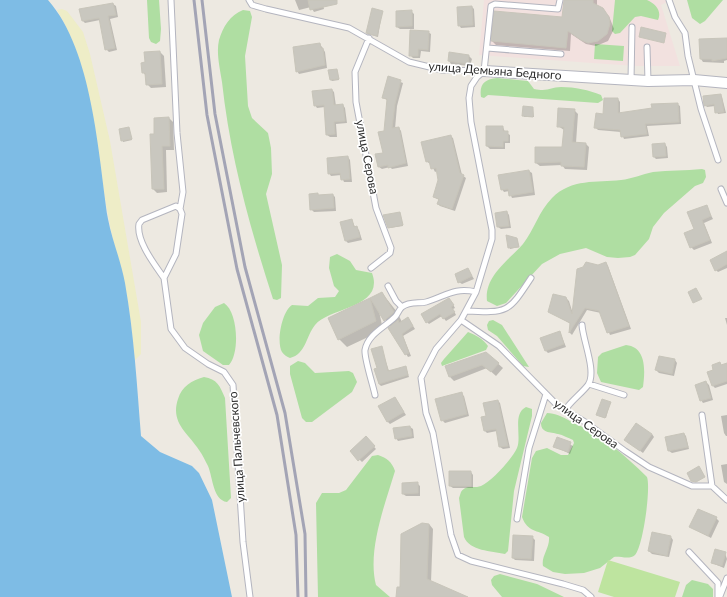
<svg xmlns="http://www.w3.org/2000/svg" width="727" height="597" font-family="Lato,sans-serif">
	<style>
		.medical { fill: #f2e1df }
		.green { fill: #afdea2 }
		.sand { fill: #eeedc7 }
		.pitch { fill: #bee49f }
		.water { fill: #7ebce5 }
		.shadow { fill: #0003 }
		.building { fill: #c9c7bf; stroke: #c8c5ba }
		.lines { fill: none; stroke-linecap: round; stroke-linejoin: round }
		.service-casing { stroke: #b4b5bf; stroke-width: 7 }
		.minor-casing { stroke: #b4b5bf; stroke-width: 12 }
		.service { stroke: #fff; stroke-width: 5 }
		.minor { stroke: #fff; stroke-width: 10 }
		.rail { stroke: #a3a4b5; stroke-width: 3 }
		.labels { text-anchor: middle; stroke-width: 3.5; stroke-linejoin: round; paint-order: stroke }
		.street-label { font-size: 12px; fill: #2d2d2d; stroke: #fff }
	</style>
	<rect width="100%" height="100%" fill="#ede9e1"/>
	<path class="medical" d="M484 0H671L661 5 680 66H635L479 55Z"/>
	<path class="green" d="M147 0H159L161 29 160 41 156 44 151 42 149 38Z
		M615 0H647C656 4 662 11 658 20L641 16 635 17 620 33 615 34 612 31Z
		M687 0H723L705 21 700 24 692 18Z
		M243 10 250 11 252 17 245 56 248 106 252 118 268 133 271 148 272 174 266 194 282 265 281 298 277 300 273 299C250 228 230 156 222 82 220 69 216 53 219 40 223 27 230 15 243 10Z
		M595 44 624 46 623 61 594 59Z
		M497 78 528 81 534 89C549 92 550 87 561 87 575 87 589 90 601 95L603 100 598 103 488 95 484 98 481 97C479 84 485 79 497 78Z
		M702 169 705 170 706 177 703 183 695 186 664 213 653 227 649 239 635 255 630 257 618 258 607 257 586 248 560 254 542 264 506 303 497 306 487 301C484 276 509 260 523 244 534 230 539 211 552 198 572 178 596 183 621 180 632 179 642 174 653 172 669 170 685 171 702 169Z
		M337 254 350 261 356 270 372 273C385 308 330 307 315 325 306 336 306 354 290 358 287 357 284 355 282 352 276 342 282 311 292 305L308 306 318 298 335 297 339 291 334 286 329 268 330 257Z
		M224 303C238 312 240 353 229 365H223L203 351 199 335 203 323 215 307Z
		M493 320 502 325 529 367 523 366 497 336 488 330 487 325 489 321Z
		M468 332C476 335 483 339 488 346L486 350 442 366 441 363 444 359Z
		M626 345C647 347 645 372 643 387L639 390 601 382 597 373 598 357 602 353Z
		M298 361 305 363 315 373 349 371 353 373 357 382 352 392 312 422H306L302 418 290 374V366Z
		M204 377C217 379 220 386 225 398L231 498 227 502C213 500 213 478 208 466 205 461 203 455 199 450 188 433 170 423 178 399 182 386 191 381 204 377Z
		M526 407 532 409V416L514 491 508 551 505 554C491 551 470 551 464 537L459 498 461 492C467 484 473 489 481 486 492 481 512 459 517 448 522 436 512 414 526 407Z
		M547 413C555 413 563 417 570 421 600 434 624 454 647 477 651 488 643 547 635 555 630 560 620 556 614 557L600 568 584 573 565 574 553 572 543 566C541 556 550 548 549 537 537 529 528 533 522 517L532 458 536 451 547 448 561 455H568L574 443 573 440C568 438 563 435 558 434 550 432 541 433 541 423Z
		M378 455C387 458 392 462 395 471 385 504 367 551 376 585L390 597H318L316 503 322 493H339L346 490 372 456Z
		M500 574 537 584 564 597H502L492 585 491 580 494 576Z
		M692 580 708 584 713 589V597H682L686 585Z"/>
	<path class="sand" d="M62 9 67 11 83 32 90 54 110 141 141 322V354L135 360C132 334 130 308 124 282 120 261 112 241 109 220 95 149 95 73 57 10Z"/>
	<path class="pitch" d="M608 560 680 582 675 597H614L598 592Z"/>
	<path class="water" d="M0 0H48C93 51 98 153 108 219 112 240 121 261 125 283 134 334 137 385 141 436L160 452 192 466 199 473 212 500 232 597H0Z"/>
	<path class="shadow" d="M295 0H322L324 9 314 12 311 7 299 10Z
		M565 0H597V7L609 16 614 29 608 41 596 46 586 44 571 34 570 51 496 45 492 41 563 18Z
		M113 4 116 6 118 17 110 19 117 50 109 52 106 49 100 20 85 23 82 20Z
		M472 7 474 9 475 27 461 28 459 25Z
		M411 11 414 14V29H400L397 27Z
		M382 12 378 37 368 34 367 33Z
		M428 32 431 34 430 52 421 51 420 58H413L410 55Z
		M727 39V60L724 61V63L703 62 701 59Z
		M320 44 325 52 327 68 299 74 297 71Z
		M160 52 164 56 166 87 151 88 147 84 146 76 143 72 146 63Z
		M450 54 469 56 472 59 470 66 451 64 449 61Z
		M337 70 339 80 332 81 331 80Z
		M388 77 403 83 397 106 395 129 399 128 401 131 408 166 392 169 390 167 382 169 379 167 384 153 388 101 383 97Z
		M332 90 334 92 336 106 343 105 345 108 347 123 336 124 337 137H330L327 135 325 107 317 108 315 105Z
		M720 95 722 97 726 113 718 114 715 106 707 107 705 105Z
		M618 99 620 102V114L677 104 680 106 681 124 647 126 649 136 624 139 621 132 598 130 595 127Z
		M524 107 533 108 534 117H524Z
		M574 110 578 114 576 143 586 144 589 147 587 170 565 169 562 165 540 166 536 163 563 148 564 130 558 126Z
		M169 118 173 122 174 150H166L167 192 157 193 153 189 155 135Z
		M487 127H503L505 132 510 135V143H505V149H490L487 146Z
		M129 128 132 140 123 142 120 130Z
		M450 136 453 138 462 175 466 178 455 211 440 206 438 204 439 200 434 197 440 180 437 171 435 172 431 164 427 162Z
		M665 144 667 147 668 158 656 159 654 157Z
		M348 157 350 160 352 182H344L341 175 331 176 329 173Z
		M529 171 532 173 535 195 512 198 509 191 504 192 502 189Z
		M318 194 319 196 333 195 335 197 336 211 314 212 311 209Z
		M706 206 713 219 704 223 712 243 694 250 691 247 695 230Z
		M507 212 509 215 511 228 501 229 498 227Z
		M400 213 403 226 390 228 389 227Z
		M352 220 355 227 359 230 362 240 348 243 346 241Z
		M507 237 517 239 519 247 510 249Z
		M727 252V268L718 272 716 270Z
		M606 263 608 266 631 329 610 335 601 313 587 310 572 335 570 333 571 324 550 312 566 298 569 301 573 314 598 266Z
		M468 269 474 279 462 284 459 282Z
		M382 293 397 312 402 322 410 321 415 329 403 336 411 356 408 357 390 328 391 327 379 311 383 330 347 347 339 339 370 299 373 302Z
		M451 301 455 308 453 309 456 315 446 321 442 316 429 324 427 322Z
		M725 318H727V325Z
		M560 332 566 347 548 353 546 351Z
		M381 347 389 371 406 367 409 377 381 386 379 384 375 370 378 369Z
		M486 353 503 368 496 376 487 368 454 381 450 377 447 367Z
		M659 357 675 360 677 363 674 376 659 373 656 370Z
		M719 363 722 366 727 364V384L715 388 713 386Z
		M706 382 709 385 713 400 703 403 701 400Z
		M461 394 464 396 469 416 445 423 442 420Z
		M395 398 406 415 390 424 387 421Z
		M498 401 500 403 510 448 503 449 500 447 497 431 487 433 485 431 487 417Z
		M610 403 606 418 599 416Z
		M727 415V436H726L724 433 721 416Z
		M410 427 413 429 414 438 398 441 396 438Z
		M652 434 654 437 643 453 628 442Z
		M684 434 686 436 689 449 672 453 669 451 666 438Z
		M366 438 376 449 362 462 351 451Z
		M557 438 573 446 570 454 554 446Z
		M727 464V484L724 482 721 465Z
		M471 472 473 475V488H453L450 486Z
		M417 483 420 486V496H406L403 494Z
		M716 518 719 521 711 538 691 527Z
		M429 524 433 529 431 582 466 597H397Z
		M532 537 535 540 534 561 515 560 513 558Z
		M671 537 673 540 669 557 652 554 649 551Z
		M725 553 727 559 724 568 712 563Z"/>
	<path class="building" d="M308 0H337V4L310 10Z
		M564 0H593V3L603 8 609 17 610 24 607 34 598 41 588 43 581 40 568 31 566 48 491 41 494 11 562 17Z
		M113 3 116 15 108 16 115 48 105 50 99 18 82 21 79 9Z
		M472 6 473 25 458 26 457 7Z
		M372 8 383 11 377 36 366 33Z
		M412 10V26L396 27V11Z
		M641 27 666 33 664 43 639 37Z
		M410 30 429 31 428 50 418 49V56H409Z
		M727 38V58L712 61V59H700L699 39Z
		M320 43 321 48H323L325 65 296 72 293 47Z
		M160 51 162 84 146 85 145 73H142L141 63 145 62 144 52Z
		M449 52 469 55 468 64 448 61Z
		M337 69 339 79 330 80 328 70Z
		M388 76 401 80 395 104 392 128 399 127 406 163 388 168V165L378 167 375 154 383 153 378 132 384 131 387 99 382 98Z
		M332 89 334 105 343 104 345 121 334 122 335 134 326 135 324 105 314 106 312 91Z
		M721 94 724 112 715 113 714 104 704 106 703 96Z
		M604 98H618V113L652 108 651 104 678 103 679 122 645 124 647 134 621 137 620 130 594 128 596 113 603 114Z
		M523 106 533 107V117L522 116Z
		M558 108 575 109 572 142 586 143 584 167 561 166V162L535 163V147H562L564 127H557Z
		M169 117 170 146H162L164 189H152L150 134H154V118Z
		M486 126H503V131H508V141H503V147L486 146Z
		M129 127 132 139 121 141 119 129Z
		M451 135 460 173 464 175 452 209 437 204 439 199 433 197 438 180 436 168 431 169 429 161 426 162 421 142Z
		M665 143 666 156 653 157 652 144Z
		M348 156 350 179 341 180 340 173 328 174 327 158Z
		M529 170 533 192 509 196 508 189 501 190 498 175Z
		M318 193V195L333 194 334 208 310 210 309 194Z
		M707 205 711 216 702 220 710 240 690 248 684 233 694 229 687 212Z
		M507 211 509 226 497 227 495 213Z
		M400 212 403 225 388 228 383 215Z
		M352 219 354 227 357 226 360 237 345 241 340 222Z
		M506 235 517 238 519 247 508 248Z
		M727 251V264L715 271 710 260Z
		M586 262 598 265 606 262 629 326 607 333 599 311 585 308 569 333 570 323 548 312 553 294 566 297 572 314 577 269 583 267Z
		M468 268 472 276 458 283 455 274Z
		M696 288 702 299 693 303 688 292Z
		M382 292 394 312 384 321 370 298Z
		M370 298 376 321 338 340 328 318Z
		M449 298 454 305 451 307 455 312 443 319 440 314 426 323 421 314Z
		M408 317 413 326 402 334 409 353 405 355 388 328 398 320 399 323Z
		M560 331 564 344 545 351 540 338Z
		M382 346 388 371 406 366 408 375 379 384 374 369 377 368 371 349Z
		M486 352 499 363 491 372 482 365 449 377 445 366Z
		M659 356 675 359 672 374 655 370Z
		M720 362 721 365 727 363V381L712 386 707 372 713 370 712 365Z
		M706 381 711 398 700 401 695 385Z
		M462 392 467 414 441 421 435 399Z
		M395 397 404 412 387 422 378 406Z
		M602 399 611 402 605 418 596 415Z
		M498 400 508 446 499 447 496 429 484 431 481 417 486 416 483 403Z
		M636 423 652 434 640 451 624 440Z
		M410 426 412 436 395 439 393 428Z
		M684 433 688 447 668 451 665 437Z
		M366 436 375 446 358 461 350 451Z
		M557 437 571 442 568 452 553 447Z
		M699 466 705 477 696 482 691 481 687 473Z
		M449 471H471V486H449Z
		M418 482V493L402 494V483Z
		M698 509 717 517 708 536 689 527Z
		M422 523 429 524 427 579 468 597H396L397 587H400L401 534Z
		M652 532 671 536 667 556 648 551Z
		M513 535 533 536 531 559 512 558Z
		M715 549 726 552 722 566 711 563Z"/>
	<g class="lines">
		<g class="service-casing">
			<path id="service" d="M171 0 177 133 183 192 180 209
				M249 0 252 5 266 9 349 28 409 62 442 70 484 71
				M669 0 675 17 685 33 688 56 701 109 718 160
				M369 38 355 72 356 102 376 208 391 248 390 253 371 268
				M647 47 648 81
				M487 48 561 54
				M484 71 477 77 471 86 469 98 471 122 492 230V239L476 292 461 320 436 349 421 378 426 413 433 433 451 535 458 555 471 561 563 584 583 590 591 597
				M484 71 491 6 495 4 558 9 560 0
				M631 80 632 27
				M721 189 727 203
				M164 278C155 265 136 241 139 224L142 220 176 206 180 209 182 214 176 254 164 278 171 329 185 348 208 364 224 372 233 385 243 542 250 597
				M388 286 396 301 402 307
				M466 311C508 313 508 313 531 278
				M461 320 499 346 557 405 585 422 625 451 649 467 692 486H712L727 500
				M589 384 624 395
				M375 395C373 385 364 358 365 350 368 334 385 327 395 317 398 314 399 309 402 307 410 301 419 304 426 302 446 296 454 287 476 292
				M565 410C572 400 581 394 588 385 597 372 583 341 582 325
				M702 415 712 486
				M517 519 529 448 546 394
				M689 552 718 583V597
				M720 596 727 578"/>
		</g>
		<g class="minor-casing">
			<path id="minor" d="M484 71 648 81 694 80 727 83"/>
		</g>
		<use href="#service" class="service"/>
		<use href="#minor" class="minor"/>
		<path class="rail" d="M194 0 207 115 237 269 277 415 296 535 298 597
			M202 0 215 114 245 267 285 413 305 534 306 597"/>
	</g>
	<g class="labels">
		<g class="street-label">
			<text transform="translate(495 71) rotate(4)" y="4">улица Демьяна Бедного</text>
			<text transform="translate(367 157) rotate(79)" y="4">улица Серова</text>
			<text transform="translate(586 424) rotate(35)" y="4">улица Серова</text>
			<text transform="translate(237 447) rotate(-94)" y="4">улица Пальчевского</text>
		</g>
	</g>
</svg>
